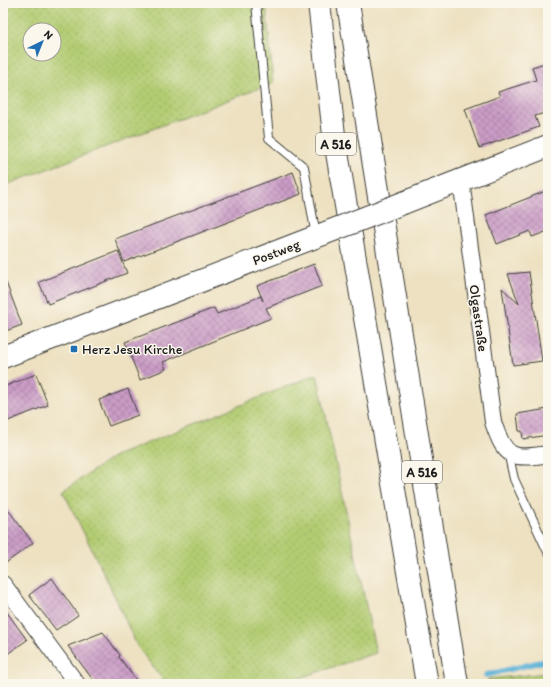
<svg xmlns="http://www.w3.org/2000/svg" width="551" height="687" font-family="Itim,sans-serif">
	<style>
		.green { fill: url(#green-dots); stroke: #677447; fill-rule: evenodd }
		.lines { fill: none; stroke-linecap: round; stroke-linejoin: round }
		.stream { stroke: #5ab1d7; stroke-width: 5.5 }
		.building { fill: url(#building-cross-hatch) }
		.service-casing { stroke: #3b3a35; stroke-width: 10 }
		.minor-casing { stroke: #3b3a35; stroke-width: 18 }
		.secondary-casing { stroke: #3b3a35; stroke-width: 24 }
		.motorway-casing { stroke: #3b3a35; stroke-width: 24 }
		.service { stroke: #fff; stroke-width: 8 }
		.minor { stroke: #fff; stroke-width: 16 }
		.secondary { stroke: #fff; stroke-width: 22 }
		.motorway { stroke: #fff; stroke-width: 22 }
		.secondary-bridge-casing { stroke: #3b3a35; stroke-width: 24; stroke-linecap: butt }
		.secondary-bridge { stroke: #fff; stroke-width: 22 }
		.poi-dot { fill: #1f6fb2; stroke: #fbf7ec; stroke-width: 1.5 }
		.labels { text-anchor: middle; stroke-width: 3; stroke-linejoin: round; paint-order: stroke }
		.shield { fill: #fbf7ec; stroke: #5f5e5a; stroke-width: 1 }
		.shield-label { font-size: 13px; font-weight: bold; fill: #1c1c1c }
		.street-label { font-size: 14px; fill: #1c1c1c; stroke: #fbf7ec }
		.poi-label { font-size: 14px; fill: #1c1c1c; stroke: #fbf7ec; text-anchor: start }
	</style>
	<defs>
		<pattern id="green-dots" width="8" height="8" patternUnits="userSpaceOnUse"><rect width="8" height="8" fill="#b2cc72"/><path d="M2 2h.1M6 6h.1" fill="none" stroke="#98af62" stroke-width="1.8" stroke-linecap="round"/></pattern>
		<pattern id="building-cross-hatch" width="8" height="8" patternUnits="userSpaceOnUse"><rect width="8" height="8" fill="#cb9dc7"/><path d="M0 0l8 8M0 8l8-8" fill="none" stroke="#a47fa1"/></pattern>
	</defs>
	<rect width="100%" height="100%" fill="#fbf7ec"/>
	<filter id="ink" filterUnits="userSpaceOnUse"><feTurbulence type="fractalNoise" baseFrequency=".025" numOctaves="2"/><feDisplacementMap in="SourceGraphic" scale="8" xChannelSelector="R" yChannelSelector="G"/><feConvolveMatrix kernelMatrix="1 2 1 2 8 2 1 2 1" color-interpolation-filters="sRGB"/></filter>
	<filter id="wash" filterUnits="userSpaceOnUse"><feTurbulence type="fractalNoise" baseFrequency=".012" numOctaves="4" result="noise"/><feDisplacementMap in="SourceGraphic" scale="16" xChannelSelector="R" yChannelSelector="G"/><feGaussianBlur stdDeviation="0.9" result="paint"/><feColorMatrix in="noise" values="0 0 0 0 0 0 0 0 0 0 0 0 0 0 0 0 0 1.4 0 .05"/><feComposite in="paint" operator="in"/></filter>
	<g filter="url(#wash)">
		<rect width="100%" height="100%" fill="#ede1c1"/>
		<path class="green" d="M3 3H266L273 83 3 186ZM30 30H54V54H30Z
			M317 374 376 653 281 684H166L137 646 109 584 63 491 113 457Z
			M548 673V684H489L488 679Z"/>
		<g class="lines">
			<path class="stream" d="M486 675 548 660"/>
		</g>
		<g id="blocks">
			<path class="building" d="M548 62V112L535 116 539 127 479 148 465 109 500 96 498 92 536 80 532 67Z
				M293 172 301 194 124 262 115 239Z
				M548 190V231L532 237 530 231 497 244 486 215Z
				M118 251 127 273 48 304 39 282Z
				M314 264 322 286 266 308 271 318 163 362 166 369 140 380 125 342 214 308 217 314 261 296 263 301 257 286Z
				M529 272 542 361 513 365 502 288 519 304 508 274Z
				M4 277 22 325 3 332V278Z
				M36 374 48 405 3 423V387Z
				M128 389 138 415 109 426 99 400Z
				M548 409V435L523 439 522 431H519L517 414Z
				M3 503 33 543 3 565Z
				M52 578 78 615 56 630 29 595Z
				M3 607 27 640 3 657Z
				M103 632 120 655 119 657 139 684H96L68 646Z"/>
		</g>
	</g>
	<g filter="url(#ink)">
		<use href="#blocks" fill-opacity="0" stroke="#3b3a35" stroke-width="1"/>
		<g class="lines">
			<g class="service-casing">
				<path id="service" d="M256 3 269 138 304 167 316 236
					M508 452 514 479 548 552"/>
			</g>
			<g class="minor-casing">
				<path id="minor" d="M461 180 493 422C505 458 512 460 548 454
					M3 584 77 684"/>
			</g>
			<g class="secondary-casing">
				<path id="secondary" d="M403 203 548 146
					M3 357 323 234"/>
			</g>
			<g class="motorway-casing">
				<path id="motorway" d="M319 3 334 135 427 684
					M348 3 457 684"/>
			</g>
			<use href="#service" class="service"/>
			<use href="#minor" class="minor"/>
			<use href="#secondary" class="secondary"/>
			<use href="#motorway" class="motorway"/>
			<g class="secondary-bridge-casing">
				<path id="secondary-bridge" d="M323 234 403 203"/>
			</g>
			<use href="#secondary-bridge" class="secondary-bridge"/>
		</g>
	</g>
	<rect class="poi-dot" x="70" y="345" width="8" height="8" rx="2"/>
	<g class="labels">
		<g class="shield">
			<rect x="316" y="133" width="40" height="22" rx="3"/>
			<rect x="402" y="461" width="40" height="22" rx="3"/>
		</g>
		<g class="shield-label">
			<text x="336" y="149">A 516</text>
			<text x="422" y="477">A 516</text>
		</g>
		<g class="street-label">
			<text transform="translate(276 252) rotate(-21)" y="5">Postweg</text>
			<text transform="translate(479 318) rotate(82)" y="5">Olgastraße</text>
		</g>
		<g class="poi-label">
			<text x="82" y="354">Herz Jesu Kirche</text>
		</g>
	</g>
	<rect width="551" height="687" fill="none" stroke="#fbf7ec" stroke-width="16"/>
	<g transform="translate(42 42) rotate(43)"><circle r="19" fill="#fbf7ec" stroke="#a29f99"/>
	<path d="M0-3L7 15L0 10L-7 15Z" fill="#1f6fb2"/>
	<text y="-6" font-size="11" font-weight="bold" text-anchor="middle" fill="#1c1c1c">N</text>
	</g>
</svg>
